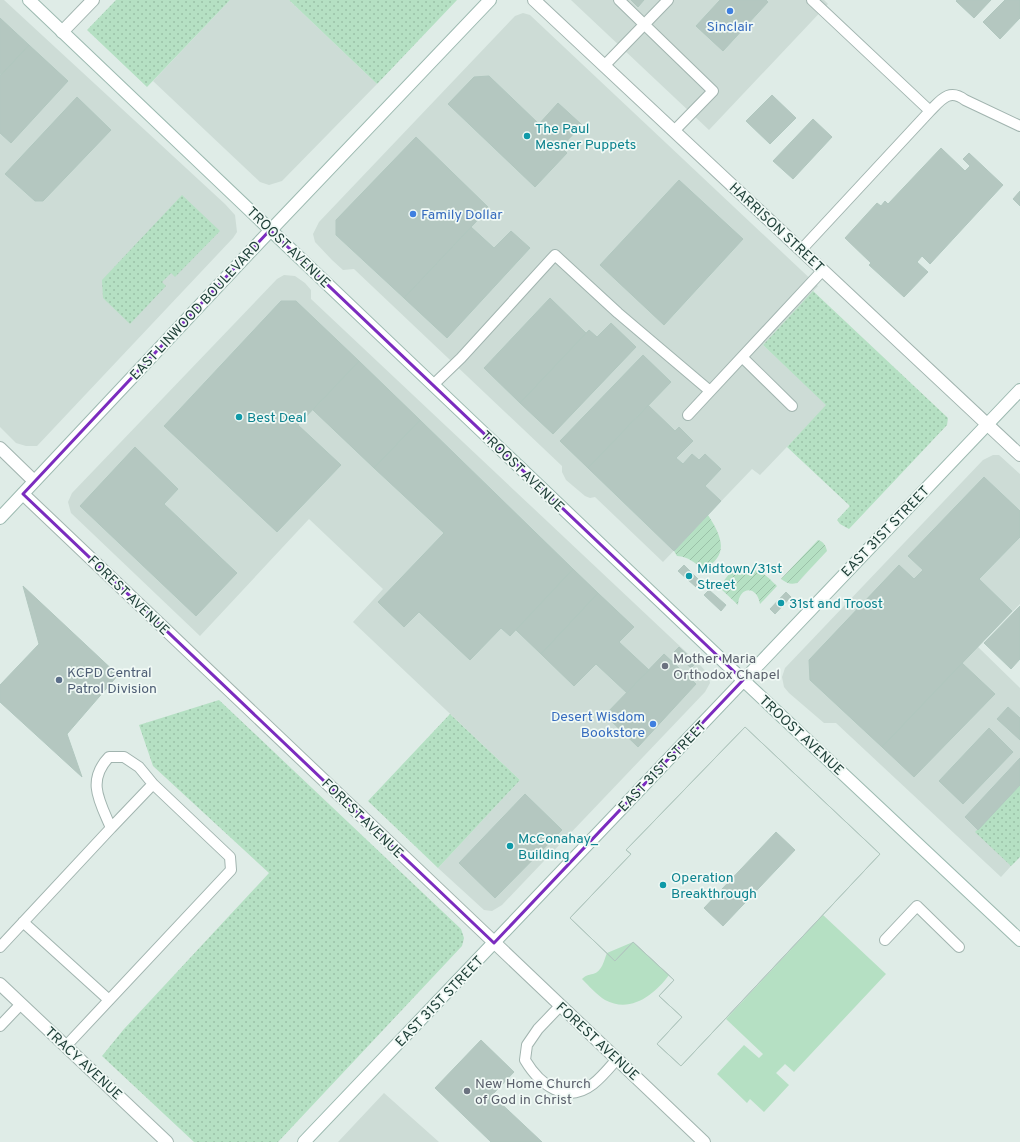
<svg xmlns="http://www.w3.org/2000/svg" width="1020" height="1142" font-family="Overpass,sans-serif">
	<style>
		.built { fill: #cddcd6 }
		.grass { fill: url(#grass-dots) }
		.park { fill: #b5e0c3 }
		.garden { fill: url(#garden-furrows) }
		.building { fill: #b4c7c0; stroke: #b1c7bf; fill-rule: evenodd }
		.lines { fill: none; stroke-linecap: round; stroke-linejoin: round }
		.lane-casing { stroke: #a1b4af; stroke-width: 12 }
		.street-casing { stroke: #a1b4af; stroke-width: 14 }
		.secondary-casing { stroke: #9cb9b0; stroke-width: 14 }
		.lane { stroke: #fff; stroke-width: 10 }
		.street { stroke: #fff; stroke-width: 12 }
		.secondary { stroke: #fff; stroke-width: 12 }
		.marked { fill: none; stroke: #7b2cbf; stroke-width: 3; stroke-linejoin: round }
		.shop-dot { fill: #3f7fe0; stroke: #f0f9f5; stroke-width: 1.5 }
		.culture-dot { fill: #0f9aa8; stroke: #f0f9f5; stroke-width: 1.5 }
		.worship-dot { fill: #6b7280; stroke: #f0f9f5; stroke-width: 1.5 }
		.service-dot { fill: #5c6f8a; stroke: #f0f9f5; stroke-width: 1.5 }
		.labels { text-anchor: middle; stroke-width: 3.5; stroke-linejoin: round; paint-order: stroke }
		.shop-label { font-size: 14px; fill: #366cbe; stroke: #f0f9f5 }
		.culture-label { font-size: 14px; fill: #0d838f; stroke: #f0f9f5; text-anchor: start }
		.street-label { font-size: 14px; fill: #1e3e37; stroke: #f0f9f5 }
		.worship-label { font-size: 14px; fill: #5b616d; stroke: #f0f9f5; text-anchor: start }
		.service-label { font-size: 14px; fill: #4e5e75; stroke: #f0f9f5; text-anchor: start }
	</style>
	<defs>
		<pattern id="grass-dots" width="8" height="8" patternUnits="userSpaceOnUse"><rect width="8" height="8" fill="#b5e0c3"/><path d="M2 2h.1M6 6h.1" fill="none" stroke="#9bc1a8" stroke-width="1.8" stroke-linecap="round"/></pattern>
		<pattern id="garden-furrows" width="10" height="10" patternUnits="userSpaceOnUse"><rect width="10" height="10" fill="#b5e0c3"/><path d="M-1 1l2-2M0 10L10 0M9 11l2-2" fill="none" stroke="#9bc1a8"/></pattern>
	</defs>
	<rect width="100%" height="100%" fill="#dfece7"/>
	<path class="built" d="M0 0H4L225 204 235 215 237 232 233 238 37 446H26L16 443 0 427Z
		M230 0H289L377 84 282 181 269 185 260 182 153 81Z
		M571 0H824L828 4 709 130Z
		M523 13 530 15 818 286 763 345 827 405 760 475 752 469 663 562 595 497 590 498 585 496 566 480 562 472V466L354 269 343 270 332 260 315 242 313 234 319 222 515 16Z
		M284 275 295 276 305 283 311 290V299L701 666 708 674 710 683 705 692 502 905 492 911 484 910 438 868 520 780 353 622 383 589 309 519 200 636 71 513 68 502 72 493 277 279Z
		M993 455H999L1020 474V604L978 647 1020 688V856L1001 877 836 723H824L789 693 784 687 782 677 785 668 983 460Z
		M384 1093 439 1142H338Z"/>
	<path class="grass" d="M116 0H230L147 87 87 30Z
		M289 0H457L377 84Z
		M182 195 220 231 175 277 171 273 162 282 166 286 130 324 103 298 102 280Z
		M813 291 948 418 947 425 849 529 840 524 837 520 850 506 787 447 826 405 763 345Z
		M219 700 461 929 464 938 462 946 278 1142H194L102 1056 124 1029 269 873 153 766 139 725Z
		M450 714 520 780 438 868 368 801Z
		M1020 785V857L1011 866 975 832Z"/>
	<path class="park" d="M823 915 886 974 794 1072 785 1064 776 1073 789 1085 764 1112 750 1099 747 1103 717 1074 744 1045 759 1058 763 1054 726 1019Z
		M633 942 669 975C655 994 631 1014 605 1000 597 995 589 986 582 979 586 975 588 975 593 974 602 972 604 960 607 953Z"/>
	<path class="garden" d="M708 515C722 537 730 555 703 570 694 562 689 557 677 556L674 551Z
		M818 540C824 542 826 546 827 551L797 583C790 585 787 583 781 579Z
		M744 567C760 569 766 575 777 586L760 604C757 585 739 586 738 605L720 588C727 575 730 571 744 567Z"/>
	<path class="building" d="M631 0H644L638 7Z
		M720 0H766L768 2 723 51 696 26Z
		M957 0H991L974 18 956 1Z
		M1005 0H1019L1020 1V18L1000 39 983 22Z
		M0 18 29 45 1 75 0 73Z
		M29 45 68 81 11 143 0 133V76Z
		M489 76 539 124 558 103 582 125 561 147 567 153 535 187 448 104 474 77Z
		M772 95 796 118 770 144 746 121Z
		M77 97 111 130 43 201H35L5 174Z
		M813 119 832 137 793 179 773 161Z
		M416 137 489 208 404 298 336 235V220Z
		M941 148 965 171 970 166 963 159 969 153 1003 185 930 264 922 256 917 262 928 272 904 297 869 265 871 263 845 238 877 203 881 206 885 201 888 204Z
		M679 180 743 239 664 325 600 265Z
		M1020 191V206L1013 199Z
		M471 227 494 248 511 231 530 248 447 338 404 298Z
		M550 298 586 333 520 403 484 368Z
		M281 301H296L359 361 298 425 341 465 277 532 164 426Z
		M611 323 636 347 553 434 520 403 589 330 597 337Z
		M643 355 671 382 588 468 560 441Z
		M359 361 420 420 374 468 313 410Z
		M648 405 675 431 679 427 693 441 676 458 683 464 692 454 699 460 705 454 721 469 705 486 721 501 674 551 588 468Z
		M420 420 573 569 510 636 501 628 470 660 419 612 404 627 378 602 444 533 374 468Z
		M135 447 178 489 164 504 237 573 196 616 80 506Z
		M984 477 1020 511V537L979 579 1012 611 882 747 810 680 809 660 899 565 914 579 923 570 908 556Z
		M684 565 700 581 696 587 678 571Z
		M573 569 598 593 541 654 516 630Z
		M23 586 118 675 67 734 82 777 0 702V685L39 644Z
		M709 590 726 605 721 611 704 595Z
		M786 592 791 597 775 614 770 609Z
		M598 593 634 627 619 642 649 670 627 693 596 664 574 686 541 654Z
		M1020 606V659L1011 669 984 643Z
		M679 647 696 663 691 668 674 652Z
		M664 654 696 684 638 747 605 715Z
		M962 663 995 694 914 777 882 747Z
		M1008 707 1020 718V740L997 719Z
		M745 727 880 854 681 1066 657 1044 682 1017 659 996 674 980 633 942 615 961 570 918 631 854 626 850ZM776 832 795 850 723 926 704 908Z
		M745 727 880 854 681 1066 657 1044 682 1017 659 996 674 980 633 942 615 961 570 918 631 854 626 850Z
		M989 728 1013 752 963 804 939 781Z
		M1020 758V785L978 830 965 817Z
		M525 794 562 830 495 898 459 863Z
		M481 1040 514 1072 492 1095 542 1142H491L435 1088Z"/>
	<g class="lines">
		<g class="lane-casing">
			<path id="lane" d="M619 0 713 91 674 131
				M812 0 930 111C941 100 949 88 965 100L1020 126
				M604 66 668 0
				M801 250 930 111
				M742 357 792 406
				M433 385 461 358 555 255 618 313 710 391
				M688 415 823 270
				M111 828 153 784
				M23 922 109 1000
				M885 940 917 906 959 947
				M0 947 111 828C100 802 86 781 109 757H124L139 767 153 784 230 857 231 870 66 1046
				M560 1006 538 1029 527 1045 525 1060C540 1085 566 1105 593 1084 602 1077 610 1067 617 1059
				M0 1026 21 1004"/>
		</g>
		<g class="street-casing">
			<path id="street" d="M534 0 1020 455
				M62 32 93 0
				M0 448 34 481
				M23 494 704 1142
				M0 984 167 1142"/>
		</g>
		<g class="secondary-casing">
			<path id="secondary" d="M29 0 743 680 1020 940
				M0 518 249 253 490 0
				M304 1142 1020 390"/>
		</g>
		<use href="#lane" class="lane"/>
		<use href="#street" class="street"/>
		<use href="#secondary" class="secondary"/>
	</g>
	<path class="marked" d="M270 230 743 680 494 943 23 494Z"/>
	<g class="shop-dot">
		<circle cx="730" cy="11" r="4"/>
		<circle cx="413" cy="214" r="4"/>
		<circle cx="653" cy="724" r="4"/>
	</g>
	<g class="culture-dot">
		<circle cx="527" cy="136" r="4"/>
		<circle cx="239" cy="417" r="4"/>
		<circle cx="689" cy="576" r="4"/>
		<circle cx="781" cy="603" r="4"/>
		<circle cx="510" cy="846" r="4"/>
		<circle cx="663" cy="885" r="4"/>
	</g>
	<g class="worship-dot">
		<circle cx="665" cy="666" r="4"/>
		<circle cx="467" cy="1091" r="4"/>
	</g>
	<circle class="service-dot" cx="59" cy="680" r="4"/>
	<g class="labels">
		<g class="shop-label">
			<text x="730" y="31">Sinclair</text>
			<text x="421" y="219" text-anchor="start">Family Dollar</text>
			<text x="645" y="721" text-anchor="end">Desert Wisdom<tspan x="645" dy="16">Bookstore</tspan></text>
		</g>
		<g class="culture-label">
			<text x="535" y="133">The Paul<tspan x="535" dy="16">Mesner Puppets</tspan></text>
			<text x="247" y="422">Best Deal</text>
			<text x="697" y="573">Midtown/31st<tspan x="697" dy="16">Street</tspan></text>
			<text x="789" y="608">31st and Troost</text>
			<text x="518" y="843">McConahay_<tspan x="518" dy="16">Building</tspan></text>
			<text x="671" y="882">Operation<tspan x="671" dy="16">Breakthrough</tspan></text>
		</g>
		<g class="street-label">
			<text transform="translate(777 227) rotate(43)" y="5">HARRISON STREET</text>
			<text transform="translate(289 247) rotate(44)" y="5">TROOST AVENUE</text>
			<text transform="translate(195 310) rotate(-47)" y="5">EAST LINWOOD BOULEVARD</text>
			<text transform="translate(523 471) rotate(44)" y="5">TROOST AVENUE</text>
			<text transform="translate(885 531) rotate(-46)" y="5">EAST 31ST STREET</text>
			<text transform="translate(129 595) rotate(44)" y="5">FOREST AVENUE</text>
			<text transform="translate(802 735) rotate(43)" y="5">TROOST AVENUE</text>
			<text transform="translate(662 766) rotate(-46)" y="5">EAST 31ST STREET</text>
			<text transform="translate(363 818) rotate(44)" y="5">FOREST AVENUE</text>
			<text transform="translate(439 1001) rotate(-46)" y="5">EAST 31ST STREET</text>
			<text transform="translate(598 1041) rotate(43)" y="5">FOREST AVENUE</text>
			<text transform="translate(84 1063) rotate(43)" y="5">TRACY AVENUE</text>
		</g>
		<g class="worship-label">
			<text x="673" y="663">Mother Maria<tspan x="673" dy="16">Orthodox Chapel</tspan></text>
			<text x="475" y="1088">New Home Church<tspan x="475" dy="16">of God in Christ</tspan></text>
		</g>
		<g class="service-label">
			<text x="67" y="677">KCPD Central<tspan x="67" dy="16">Patrol Division</tspan></text>
		</g>
	</g>
</svg>
